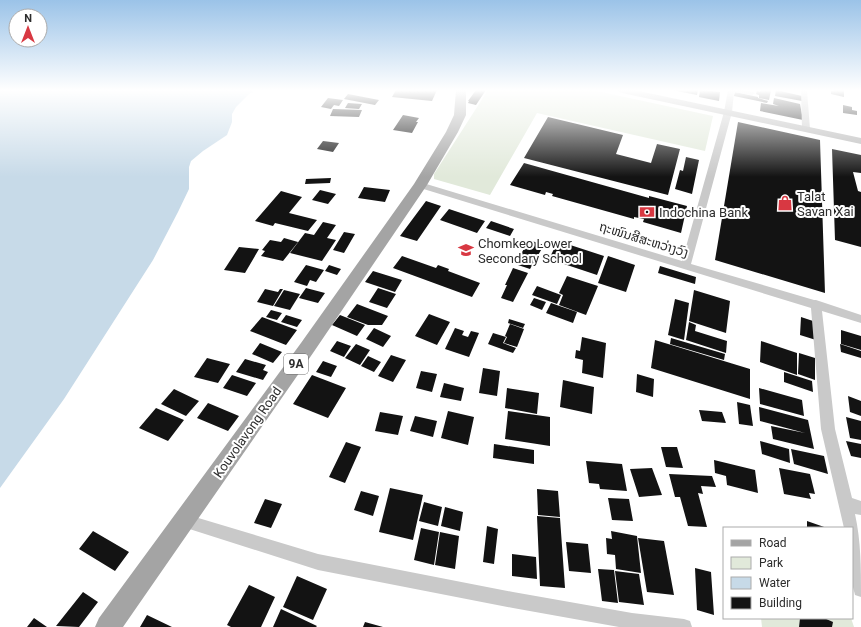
<svg xmlns="http://www.w3.org/2000/svg" width="861" height="627" font-family="Roboto,'Noto Sans Lao',sans-serif">
	<style>
		.green { fill: #e1e9da }
		.water { fill: #c7dae8 }
		.building { fill: #131313 }
		.lines { fill: none; stroke-linecap: round; stroke-linejoin: round }
		.street { fill: #c9c9c9; fill-rule: evenodd }
		.secondary { fill: #b6b6b6; fill-rule: evenodd }
		.primary { fill: #a4a4a4; fill-rule: evenodd }
		.labels { text-anchor: middle; stroke-width: 4; stroke-linejoin: round; paint-order: stroke }
		.shield { fill: #fff; stroke: #6b6b6b; stroke-width: 1 }
		.shield-label { font-size: 12px; font-weight: bold; fill: #2c2c2c }
		.poi-label { font-size: 13px; fill: #2c2c2c; stroke: #fff; text-anchor: start }
		.street-label { font-size: 13px; fill: #2c2c2c; stroke: #fff }
	</style>
	<rect width="100%" height="100%" fill="#fff"/>
	<path class="green" d="M488 90H592L713 116 705 151 537 113 490 195 434 179V174Z
		M761 618H800L799 627H762Z
		M824 618H851L854 627H832V622Z"/>
	<path class="water" d="M0 90H256L249 94 236 107 232 114V122L227 135 203 151 191 161 189 167V189L178 212 153 260 64 399 0 488Z"/>
	<path class="building" d="M396 90H437L432 101 392 97Z
		M476 90H486L476 105 468 103 469 101H468Z
		M672 90H698L697 95Z
		M700 90 720 92 719 101 699 97Z
		M761 90H771L769 100 759 98V95L756 94 757 91 760 92Z
		M776 90 802 96V101L775 96Z
		M834 90H844V97L831 94V91H834Z
		M735 92 758 97V98L768 101 767 103 734 96Z
		M348 94 379 100 375 105 344 99Z
		M328 98 343 100 339 106 334 105 331 109 321 107Z
		M774 98 800 104 803 120 760 111 761 103 779 106 773 104Z
		M348 103 362 104 359 109 345 108Z
		M843 105 852 107V110L857 111V115L843 113Z
		M333 109 362 110 359 117 330 116Z
		M403 115 419 118 416 122H418L412 133 393 130Z
		M548 117 623 135 616 154 651 163 657 144 680 149 668 195 524 158Z
		M738 122 820 140 825 293 715 260Z
		M323 141 339 143 333 152 317 149Z
		M832 149 861 155V173L853 172 858 191 861 192V247L835 240Z
		M686 157 699 160 692 194 675 189 680 170 683 171Z
		M524 163 649 198V196L687 206 681 233 643 222 644 219 634 217V219L552 196 553 194 546 192 545 195 510 185Z
		M331 178 330 183 305 184 306 179Z
		M364 187 390 190 385 202 358 198Z
		M320 190 336 194 328 204 312 200Z
		M281 191 302 197 289 213 317 220 308 231 275 223 273 226 255 221Z
		M426 201 441 206 417 241 400 236Z
		M449 209 485 221 477 233 440 220Z
		M491 221 514 229 510 236 486 228Z
		M323 222 336 225 327 238 336 240 322 261 290 253 305 233 314 235Z
		M344 232 355 234 344 253 333 250Z
		M284 238 298 242 283 261 261 256 265 251 262 250 270 240 281 242Z
		M529 240 544 245 530 269 518 265 519 262 517 261Z
		M558 241 604 256 597 275 549 259Z
		M239 247 259 249 245 273 224 270Z
		M402 256 436 268 438 265 449 269 448 271 480 283 472 297 393 268Z
		M608 256 635 265 626 292 598 283Z
		M306 265 324 270 316 282 310 280 307 286 294 282Z
		M329 265 341 269 337 275 325 271Z
		M660 266 696 277 695 284 658 273Z
		M513 268 528 273 513 302 501 298 507 285H505Z
		M373 271 402 280 395 292 365 282Z
		M567 276 598 286 586 315 559 305 563 295 559 293Z
		M537 286 561 295 557 304 532 295Z
		M306 288 325 293 318 303 299 298Z
		M378 288 396 294 387 308 369 302Z
		M265 289 278 292 280 289H283L273 306 257 302Z
		M284 290 300 294 290 310 274 306Z
		M694 290 730 301 726 333 689 321Z
		M534 298 546 302 542 310 530 305Z
		M675 299 689 303 684 340 668 335Z
		M551 303 577 312 573 323 546 313Z
		M357 304 388 316 382 325H368L347 317Z
		M271 310 282 313 277 320 266 317Z
		M429 314 450 322 437 345 415 336Z
		M286 315 302 320 297 327 281 322Z
		M340 315 365 325 357 336 332 325Z
		M262 317 297 330 286 345 250 331Z
		M801 317 816 322V340L800 335Z
		M509 319 525 324 523 328 508 323Z
		M689 322 696 325 695 331 727 341 726 353 686 340Z
		M510 324 524 329 517 347 504 343 507 337 505 336Z
		M374 328 391 336 383 347 366 339Z
		M455 328 464 331 462 335 468 337 471 331 479 333 469 357 445 349Z
		M841 330 861 336V350L841 344Z
		M493 333 506 337 503 343 516 348 513 353 488 344Z
		M582 337 606 343 603 378 582 373 583 360 575 358 576 350 580 351Z
		M671 338 725 354 724 360 670 344Z
		M655 340 750 369V399L651 368Z
		M337 341 351 346 344 357 330 351Z
		M761 341 797 353V375L760 362Z
		M260 343 282 352 273 363 252 354Z
		M356 344 370 350 360 365 345 358Z
		M840 344 861 351V358L841 352Z
		M799 353 815 358V380L798 374Z
		M391 355 406 360 393 382 378 376Z
		M368 356 381 362 374 372 361 366Z
		M207 358 230 364 218 383 194 377Z
		M245 359 266 365 263 370 268 372 263 380 236 372Z
		M323 361 337 366 331 377 316 372Z
		M483 368 500 371 497 396 479 393Z
		M421 371 437 374 432 392 416 388Z
		M784 372 812 381 813 392 784 382Z
		M637 374 654 379 653 397 636 392Z
		M232 375 256 383 247 396 223 388Z
		M312 375 346 388 328 418 293 404Z
		M563 380 594 387 592 414 560 407Z
		M444 383 464 388 461 401 440 397Z
		M507 388 539 393 537 414 505 408Z
		M759 388 802 400 804 416 760 404Z
		M174 389 199 401 186 416 161 404Z
		M848 396 861 401V416L850 412Z
		M737 402 750 405 753 426 739 424Z
		M208 403 239 416 228 431 197 418Z
		M759 407 808 420 814 449 773 439 771 426 805 433 760 421Z
		M156 408 184 420 168 441 139 428Z
		M699 410 722 412 726 423 702 421Z
		M448 411 474 417 468 445 441 438Z
		M508 411 550 417V446L505 439Z
		M380 412 403 416 398 435 375 431Z
		M415 416 437 421 433 437 410 431Z
		M846 417 861 421V440L850 438Z
		M760 441 789 449 790 463 762 454Z
		M846 441 861 444V458L851 456Z
		M346 442 361 447 345 483 329 477Z
		M494 444 534 450V464L493 458Z
		M661 447H677L683 468 666 467Z
		M791 449 824 456 828 474 794 464Z
		M714 460 755 470 758 493 727 485 726 476 715 473Z
		M586 461 622 464 627 491 600 489 599 484 589 483Z
		M652 468 662 495 639 497 630 469Z
		M779 468 810 474 815 494 809 493 811 499 784 494Z
		M669 474 712 476 716 487 701 486 703 494 698 493 707 527 688 526 680 497H675Z
		M390 488 423 495 413 540 379 532Z
		M537 489 558 491 560 517 538 515Z
		M361 491 379 496 373 516 354 510Z
		M608 498 629 499 633 521 612 520Z
		M265 499 282 504 271 528 254 523Z
		M424 502 442 507 438 526 419 521Z
		M445 507 463 512 460 531 441 526Z
		M537 516 560 518 565 588 540 586Z
		M807 521 827 528H807Z
		M487 526 498 529 494 564 483 562Z
		M421 528 439 532 434 565 414 560Z
		M93 531 129 552 115 571 79 549Z
		M611 531 637 536 641 573 616 569 615 555 607 554 606 538 612 539Z
		M440 532 459 536 455 569 435 565Z
		M638 538 664 541 674 595 647 592Z
		M566 542 588 544 591 573 569 571Z
		M512 554 536 557 537 579 512 576Z
		M695 568 711 572 714 615 697 610Z
		M598 569 614 570 618 603 602 601Z
		M615 571 639 574 644 605 619 602Z
		M297 576 327 589 313 620 283 607Z
		M249 585 275 597 261 627H231L227 625Z
		M83 592 98 602 79 627 56 626Z
		M281 609 317 626 316 627H273Z
		M147 615 172 627H140Z
		M34 618 47 627H27Z
		M800 618H824L833 622 832 627H799Z
		M365 622 383 627H363Z"/>
	<g class="lines">
		<path class="street" d="M728 90H745L755 93 752 95 734 92 732 112 691 264 814 300H816L861 315V323L822 311 835 429 852 498 861 501V515L855 514C861 541 861 568 861 597L855 595 852 583V528H844L821 429 811 308 417 187 416 185 420 182 423 183 682 261 724 112Z
			M801 90H807L810 129 806 131 802 129Z
			M185 514 318 554 513 592 632 613 684 619 690 621 692 627H619L513 608 318 570 180 526 178 521 180 516Z"/>
		<path class="secondary" d="M617 90H634L861 138V144L622 93Z"/>
		<path class="primary" d="M456 90H466V115L458 132 427 185 313 353 123 627H95L99 618 301 343 414 184 446 132 454 115Z"/>
	</g>
	<linearGradient id="sky" x2="0" y2="1"><stop stop-color="#9bc3e8"/><stop offset="0.51" stop-color="#fff"/><stop offset="1" stop-color="#fff" stop-opacity="0"/></linearGradient>
	<rect width="861" height="177" fill="url(#sky)"/>
	<defs>
		<g id="shop-bare" transform="scale(1.2)"><path d="M-5-2.5h2.3a2.7 3.5 0 0 1 5.4 0H5L5.5 6h-11ZM-1.5-2.5h3a1.5 2.3 0 0 0-3 0Z" fill="#d83842" stroke="#fff" stroke-width="2.5" paint-order="stroke"/></g>
		<g id="bank-bare" transform="scale(1.2)"><path d="M-6-4H6V4H-6ZM0-2.3a2.3 2.3 0 1 0 0 4.6a2.3 2.3 0 1 0 0-4.6Z" fill="#d83842" stroke="#fff" stroke-width="2.5" paint-order="stroke"/></g>
		<g id="school-bare" transform="scale(1.2)"><path d="M0-5L7-2L0 1L-7-2ZM-4 1L0 2.5L4 1V4Q0 6-4 4Z" fill="#d83842" stroke="#fff" stroke-width="2.5" paint-order="stroke"/></g>
	</defs>
	<g fill-rule="evenodd">
		<use href="#shop-bare" x="785" y="203"/>
		<use href="#bank-bare" x="647" y="212"/>
		<use href="#school-bare" x="466" y="250"/>
	</g>
	<g class="labels">
		<rect class="shield" x="284" y="354" width="24" height="20" rx="3"/>
		<g class="shield-label">
			<text x="296" y="368">9A</text>
		</g>
		<g class="poi-label">
			<text x="797" y="201">Talat<tspan x="797" dy="15">Savan Xai</tspan></text>
			<text x="659" y="217">Indochina Bank</text>
			<text x="478" y="248">Chomkeo Lower<tspan x="478" dy="15">Secondary School</tspan></text>
		</g>
		<g class="street-label">
			<text transform="translate(644 239) rotate(17)" y="5">ຖະໜົນສີສະຫວ່າງວົງ</text>
			<text transform="translate(247 432) rotate(-55)" y="5">Kouvolavong Road</text>
		</g>
	</g>
	<rect x="723" y="527" width="130" height="92" fill="#ffffff" stroke="#ababab"/>
	<rect x="731" y="540" width="20" height="6" fill="#a4a4a4" stroke="#ababab"/>
	<text x="759" y="547" font-size="12" fill="#2c2c2c">Road</text>
	<rect x="731" y="557" width="20" height="12" fill="#e1e9da" stroke="#ababab"/>
	<text x="759" y="567" font-size="12" fill="#2c2c2c">Park</text>
	<rect x="731" y="577" width="20" height="12" fill="#c7dae8" stroke="#ababab"/>
	<text x="759" y="587" font-size="12" fill="#2c2c2c">Water</text>
	<rect x="731" y="597" width="20" height="12" fill="#131313" stroke="#ababab"/>
	<text x="759" y="607" font-size="12" fill="#2c2c2c">Building</text>
	<g transform="translate(28 28)"><circle r="19" fill="#ffffff" stroke="#ababab"/>
	<path d="M0-3L7 15L0 10L-7 15Z" fill="#d83842"/>
	<text y="-6" font-size="11" font-weight="bold" text-anchor="middle" fill="#2c2c2c">N</text>
	</g>
</svg>
